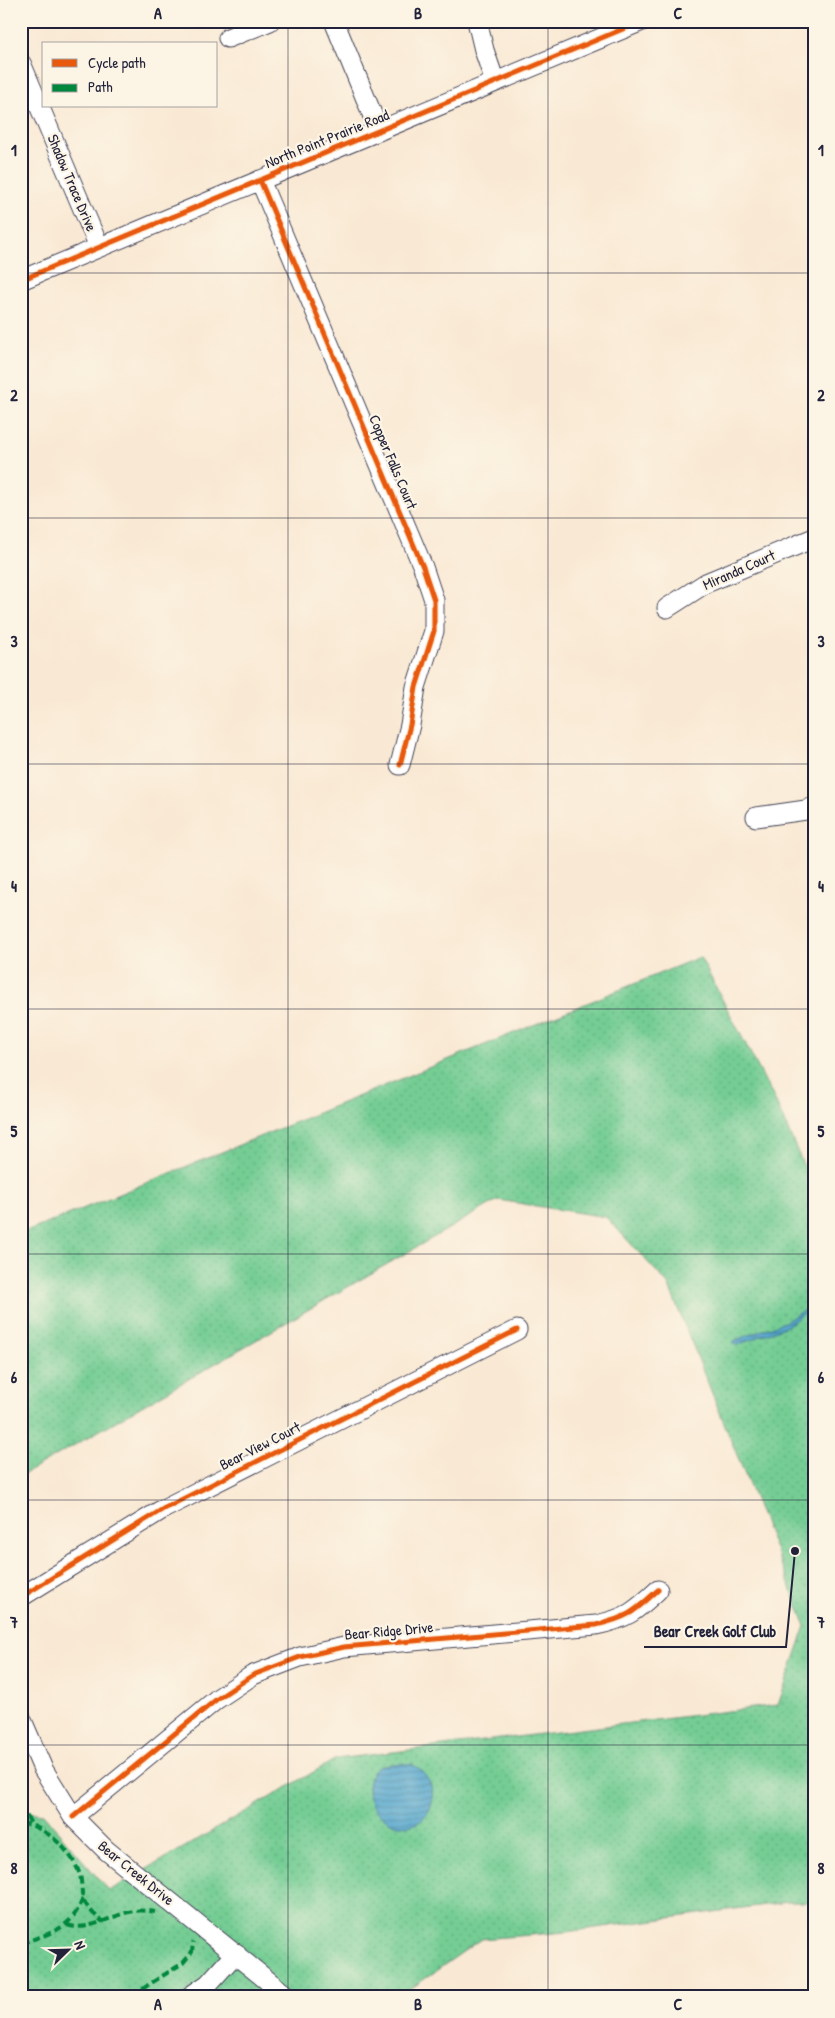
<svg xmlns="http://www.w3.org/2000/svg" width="835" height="2018" font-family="'Patrick Hand',sans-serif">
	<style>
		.grass { fill: url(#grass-dots); stroke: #4b7868 }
		.water { fill: url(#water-rules); stroke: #3a6484 }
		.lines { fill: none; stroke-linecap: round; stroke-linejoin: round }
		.minor-casing { stroke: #424052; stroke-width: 21 }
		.minor { stroke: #fff; stroke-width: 19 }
		.quiet { stroke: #00873e; stroke-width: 4; stroke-dasharray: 8 4; stroke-linecap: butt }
		.cycleway-casing { stroke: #fcf5e5; stroke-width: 8 }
		.cycleway { stroke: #e8590c; stroke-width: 5 }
		.grid { fill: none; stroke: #22223b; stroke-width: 1; stroke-opacity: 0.55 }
		.labels { text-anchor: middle; stroke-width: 4.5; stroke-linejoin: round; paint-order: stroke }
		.street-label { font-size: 15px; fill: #22223b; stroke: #fcf5e5 }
		.leader { fill: none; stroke: #22223b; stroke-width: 2 }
		.callout-dot { fill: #22223b; stroke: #fcf5e5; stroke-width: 2 }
		.callout-label { font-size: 16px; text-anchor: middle; font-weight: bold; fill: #22223b; stroke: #fcf5e5; stroke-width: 4.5; stroke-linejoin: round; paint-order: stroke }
		.neatline { fill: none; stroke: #22223b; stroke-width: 2 }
		.grid-label { font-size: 16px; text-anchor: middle; font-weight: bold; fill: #22223b }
	</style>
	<defs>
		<pattern id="grass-dots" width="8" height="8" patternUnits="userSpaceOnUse" patternTransform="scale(1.25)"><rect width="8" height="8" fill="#74cd94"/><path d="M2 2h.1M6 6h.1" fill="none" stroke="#64b080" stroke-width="1.8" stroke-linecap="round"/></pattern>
		<pattern id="water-rules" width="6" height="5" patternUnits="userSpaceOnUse" patternTransform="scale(1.25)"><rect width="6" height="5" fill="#52a6ce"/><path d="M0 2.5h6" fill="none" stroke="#4487a8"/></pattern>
	</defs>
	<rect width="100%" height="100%" fill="#fcf5e5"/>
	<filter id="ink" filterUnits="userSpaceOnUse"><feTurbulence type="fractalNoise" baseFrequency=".02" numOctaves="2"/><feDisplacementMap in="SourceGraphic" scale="10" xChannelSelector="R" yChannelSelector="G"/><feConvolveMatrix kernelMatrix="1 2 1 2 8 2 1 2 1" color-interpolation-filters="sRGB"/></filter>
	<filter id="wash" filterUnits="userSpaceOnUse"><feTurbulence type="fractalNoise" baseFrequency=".0096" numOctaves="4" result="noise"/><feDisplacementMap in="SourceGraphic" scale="20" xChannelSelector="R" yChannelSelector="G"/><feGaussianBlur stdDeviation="1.12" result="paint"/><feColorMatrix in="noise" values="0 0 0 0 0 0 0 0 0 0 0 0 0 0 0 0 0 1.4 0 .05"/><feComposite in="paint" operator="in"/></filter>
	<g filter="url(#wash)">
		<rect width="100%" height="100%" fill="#f9e9d4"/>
		<path class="grass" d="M700 957 773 1096 814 1189V1902H787L566 1932 481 1939 399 1997H21V1811L43 1814 109 1891 336 1759 778 1705 806 1626 668 1284 606 1217 498 1200 21 1476V1234Z"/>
		<path class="water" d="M814 1304V1310H808L787 1326 737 1345 733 1344V1341L785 1322Z
			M412 1764C415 1767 421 1769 424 1773 448 1803 416 1849 377 1812 365 1801 364 1773 381 1766 389 1763 403 1764 412 1764Z"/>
	</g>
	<g filter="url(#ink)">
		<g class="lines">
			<g class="minor-casing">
				<path id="minor" d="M334 21 379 131
					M477 21 484 50 495 82
					M228 38 270 21
					M21 63 99 247
					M260 180 423 567 434 600V631L416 687 410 725 400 765
					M21 280 642 21
					M667 608 706 583 814 538
					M756 817 806 810 814 807
					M21 1597 163 1509 517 1330
					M21 1718 43 1769 73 1817 106 1850 288 1997
					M73 1817 217 1699 253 1675 300 1657 344 1647 596 1625C628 1618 634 1612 658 1590
					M189 1997 208 1984 236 1953"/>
			</g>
			<use href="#minor" class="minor"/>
			<path class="quiet" d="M21 1805 31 1824
				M21 1823C46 1826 72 1851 80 1875 82 1882 81 1891 83 1898 86 1908 96 1916 103 1922
				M67 1925C89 1933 114 1913 135 1911 141 1910 148 1911 155 1912
				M21 1944C50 1932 71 1931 83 1898
				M21 1994 40 1997
				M133 1997 148 1985 183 1963 192 1952 193 1942"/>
			<g class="cycleway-casing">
				<path id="cycleway" d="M260 180 423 567 434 600V631L416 687 410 725 400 765
					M21 280 642 21
					M21 1597 163 1509 517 1330
					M73 1817 217 1699 253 1675 300 1657 344 1647 596 1625C628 1618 634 1612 658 1590"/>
			</g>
			<use href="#cycleway" class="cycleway"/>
		</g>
	</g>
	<path class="grid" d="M288 21V1997M548 21V1997M21 273H814M21 518H814M21 764H814M21 1009H814M21 1254H814M21 1500H814M21 1745H814"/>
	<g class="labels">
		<g class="street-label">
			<text transform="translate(327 139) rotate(-22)" y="5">North Point Prairie Road</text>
			<text transform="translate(72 183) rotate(67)" y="5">Shadow Trace Drive</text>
			<text transform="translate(393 462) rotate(67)" y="5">Copper Falls Court</text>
			<text transform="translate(739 570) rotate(-24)" y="5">Miranda Court</text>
			<text transform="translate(260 1446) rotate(-27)" y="5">Bear View Court</text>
			<text transform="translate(389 1631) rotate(-5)" y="5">Bear Ridge Drive</text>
			<text transform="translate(136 1873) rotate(39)" y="5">Bear Creek Drive</text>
		</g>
	</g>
	<path class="leader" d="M795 1551L786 1647H644"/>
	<circle class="callout-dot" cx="795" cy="1551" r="5"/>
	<g class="callout-label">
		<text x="715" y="1637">Bear Creek Golf Club</text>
	</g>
	<rect width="835" height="2018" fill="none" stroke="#fcf5e5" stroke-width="55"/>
	<rect x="42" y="42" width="175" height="65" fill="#fcf5e5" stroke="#a5a1a1"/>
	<rect x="52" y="59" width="25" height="8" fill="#e8590c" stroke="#a5a1a1"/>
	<text x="88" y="68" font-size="15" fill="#22223b">Cycle path</text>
	<rect x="52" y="84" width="25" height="8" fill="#00873e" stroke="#a5a1a1"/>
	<text x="88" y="92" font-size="15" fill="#22223b">Path</text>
	<g transform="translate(68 1950) rotate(67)" stroke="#fcf5e5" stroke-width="4" paint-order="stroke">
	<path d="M0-4L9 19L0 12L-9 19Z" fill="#22223b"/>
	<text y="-8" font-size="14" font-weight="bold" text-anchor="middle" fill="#22223b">N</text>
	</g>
	<rect x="28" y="28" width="780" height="1962" class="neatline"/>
	<g class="grid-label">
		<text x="158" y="19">A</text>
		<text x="418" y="19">B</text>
		<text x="678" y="19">C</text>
		<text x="14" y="156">1</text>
		<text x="821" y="156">1</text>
		<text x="14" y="401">2</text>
		<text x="821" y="401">2</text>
		<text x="14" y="647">3</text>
		<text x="821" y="647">3</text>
		<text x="14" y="892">4</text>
		<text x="821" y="892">4</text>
		<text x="14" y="1137">5</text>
		<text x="821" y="1137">5</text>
		<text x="14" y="1383">6</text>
		<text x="821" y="1383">6</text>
		<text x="14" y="1628">7</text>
		<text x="821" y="1628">7</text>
		<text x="14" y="1874">8</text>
		<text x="821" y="1874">8</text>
		<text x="158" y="2010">A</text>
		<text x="418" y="2010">B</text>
		<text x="678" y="2010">C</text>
	</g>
</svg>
